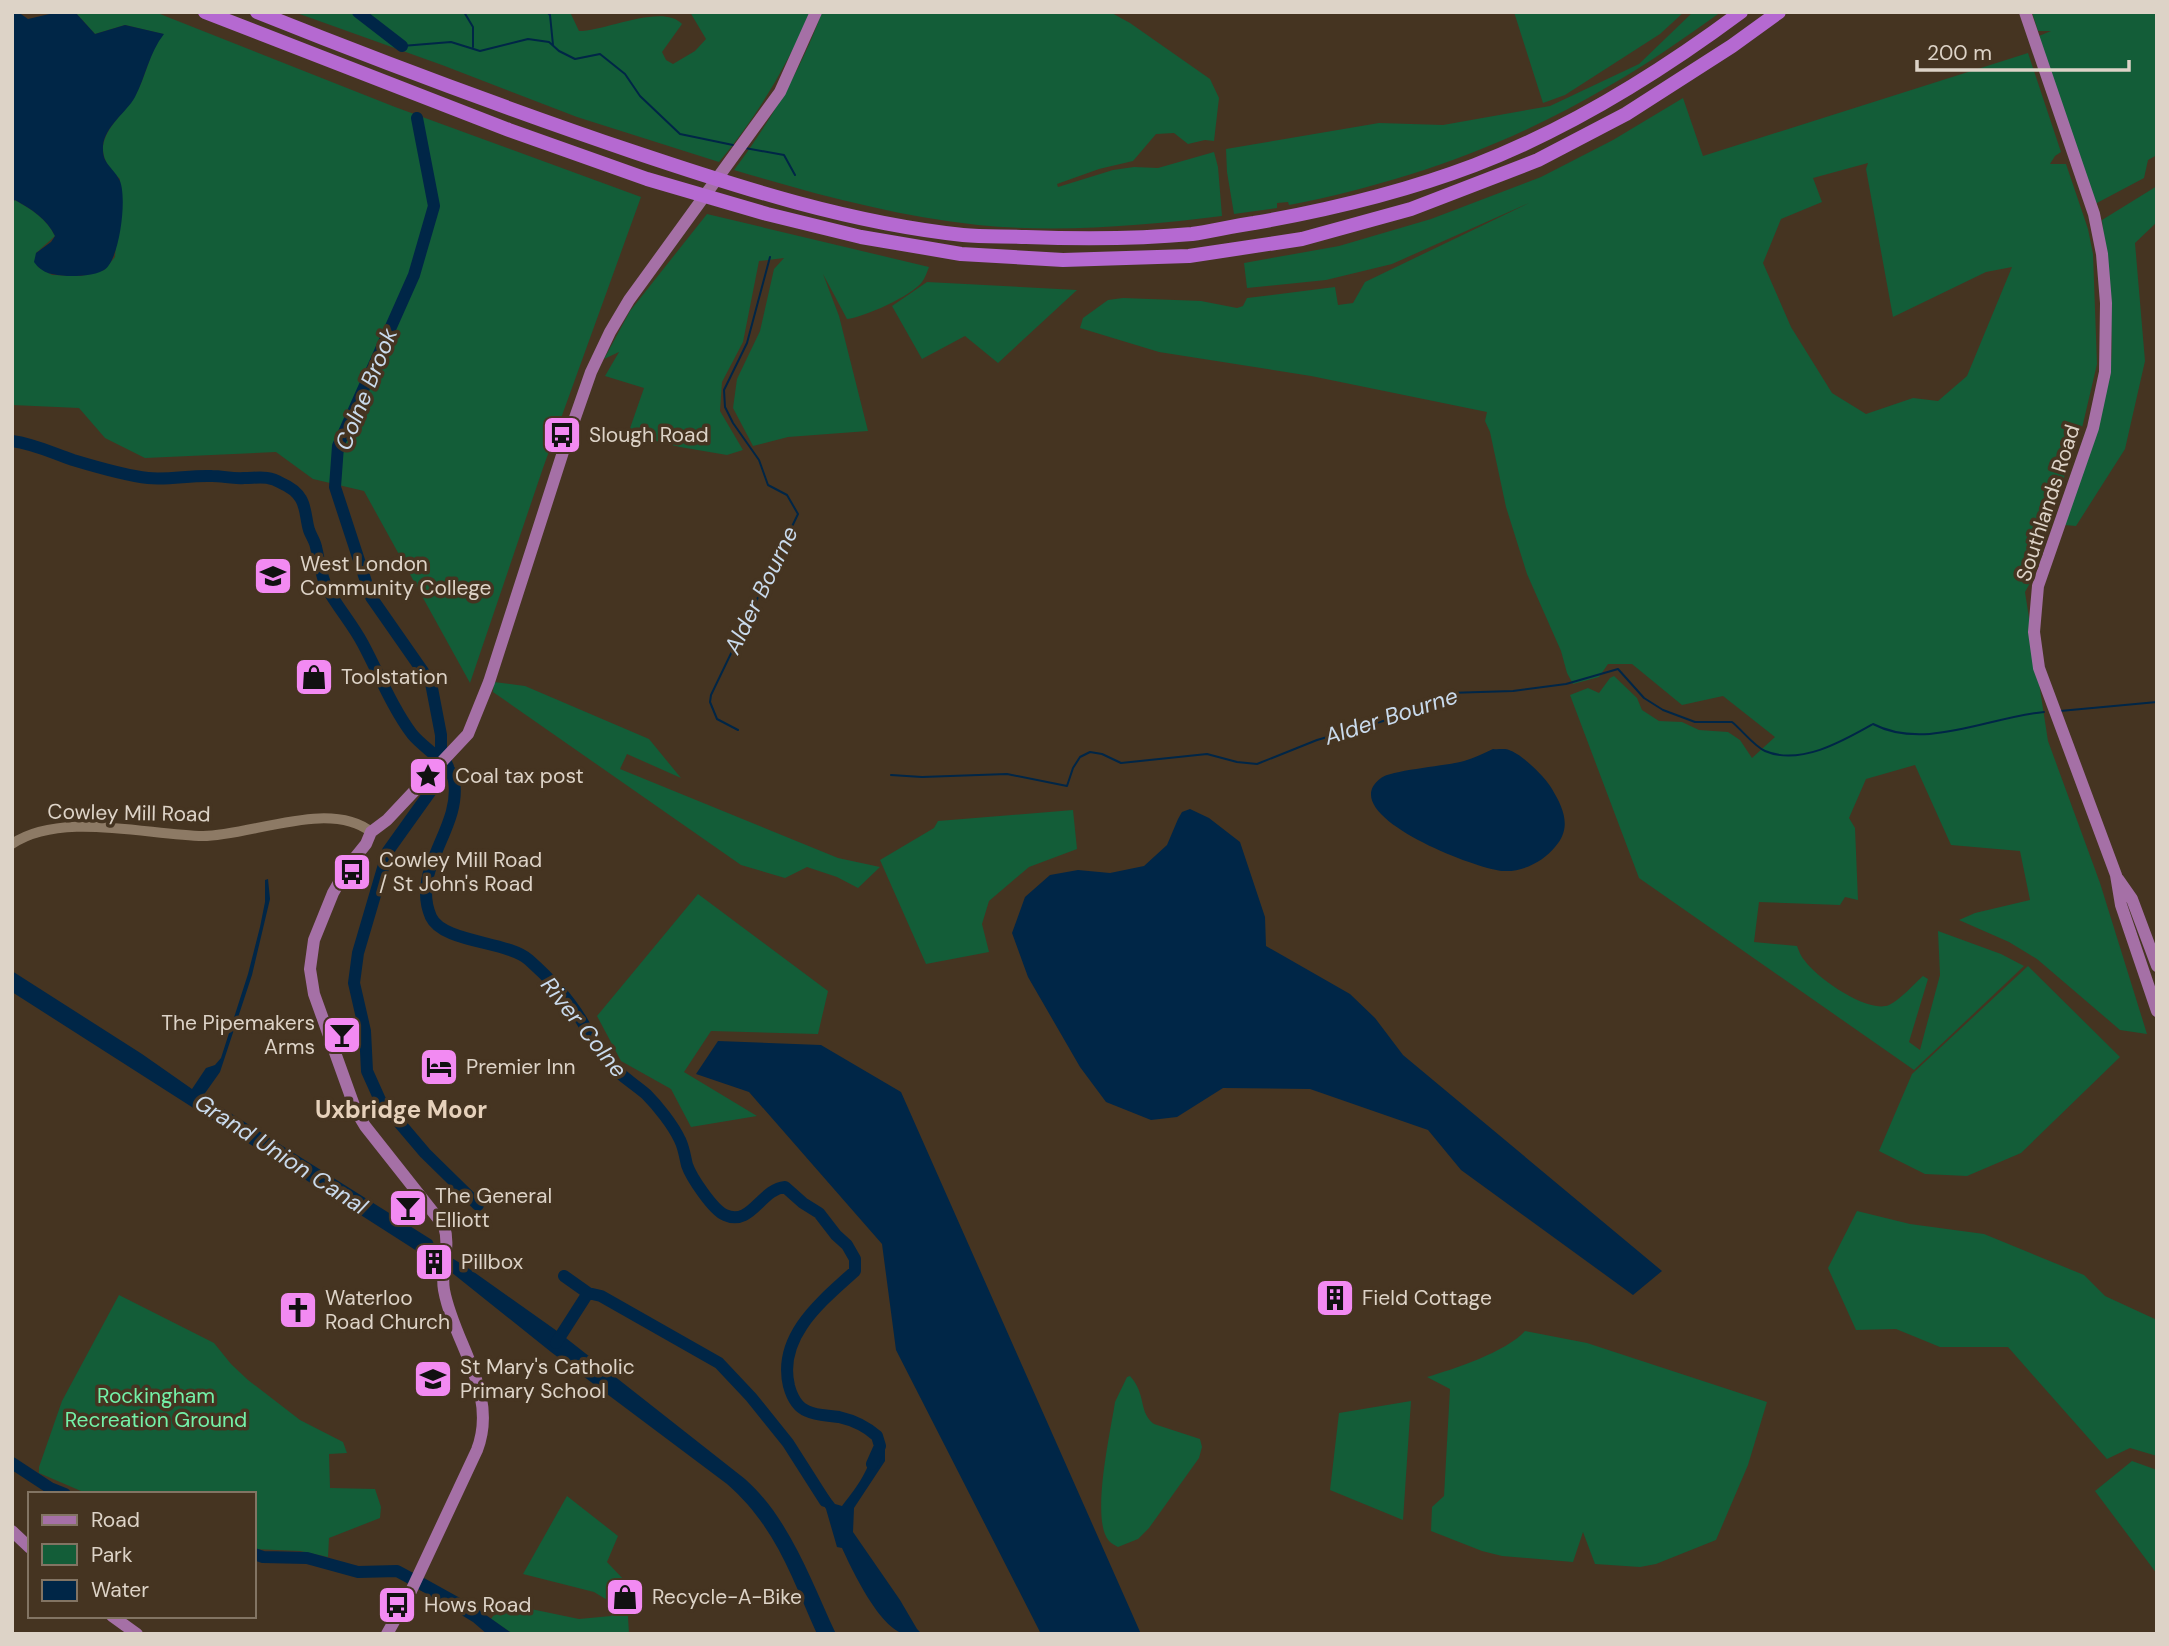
<svg xmlns="http://www.w3.org/2000/svg" width="2169" height="1646" font-family="'DM Sans',sans-serif">
	<style>
		.green { fill: #135d38; fill-rule: evenodd }
		.water { fill: #002647 }
		.lines { fill: none; stroke-linecap: round; stroke-linejoin: round }
		.stream { stroke: #002647; stroke-width: 2 }
		.river { stroke: #002647; stroke-width: 12 }
		.tertiary { stroke: #8d7a65; stroke-width: 10 }
		.primary { stroke: #a570a6; stroke-width: 12 }
		.motorway { stroke: #b569d1; stroke-width: 14 }
		.labels { text-anchor: middle; stroke-width: 7; stroke-linejoin: round; paint-order: stroke }
		.poi-label { font-size: 21px; fill: #ddd3c7; stroke: #453421; text-anchor: start }
		.street-label { font-size: 21px; fill: #ddd3c7; stroke: #453421 }
		.park-label { font-size: 21px; fill: #73f1a8; stroke: #453421 }
		.water-label { font-size: 23px; font-style: italic; fill: #c9daec; stroke: #453421 }
		.quarter-label { font-size: 24px; font-weight: bold; fill: #e6d1bb; stroke: #453421 }
	</style>
	<rect width="100%" height="100%" fill="#453421"/>
	<path class="green" d="M75 12H155L395 107 641 197 543 468 470 683 364 491 313 479 276 452 145 458 105 438 79 408 12 405V202L15 200C31 209 47 219 55 236L36 253 38 267 52 275 81 276 104 270 115 257 120 179C110 170 102 160 103 146 106 127 123 114 133 99 146 79 148 54 163 34L125 25 95 34Z
		M294 12H570L579 31C605 31 663 3 682 24L662 52 666 60 673 64 695 51 706 39 690 12H811C785 68 759 114 719 162L577 117 442 65Z
		M822 12H1110L1130 23 1210 79 1219 98 1214 141 1205 140 1188 144 1174 133 1156 134 1133 161 1099 169 1057 184 1058 187 1113 170 1134 167 1158 168 1214 152 1218 167 1222 216C1141 226 1059 233 978 225 895 216 814 194 734 170 771 120 801 70 822 12Z
		M1514 12H1684L1660 34 1565 95 1543 103Z
		M1693 12H1721C1684 38 1648 64 1609 86 1510 145 1402 183 1289 205L1288 202 1277 203V208L1234 214 1227 172 1226 149 1379 123 1443 125 1550 106 1639 64Z
		M2032 12H2157V155L2148 160 2144 178 2095 204 2039 36 2051 31H2038Z
		M2028 53 2061 152 2055 156 2050 164H2066L2088 229 2093 254 2097 364 2082 428 2049 519 2030 555V583L2025 592 2048 741 2100 883 2147 1034 2120 1030 2037 959 2009 942 1959 920 1975 913 2030 900 2020 851 1951 845 1915 765 1866 779 1849 818 1855 828 1858 900 1845 897 1840 905 1759 902 1754 942 1797 946C1799 951 1801 957 1805 961 1817 978 1868 1014 1889 1005 1901 999 1913 985 1923 976L1928 979 1909 1042 1920 1050 1940 975 1938 931 2001 954 2024 966 1914 1070 1639 878 1570 695 1588 688 1599 693 1610 678 1614 676 1637 698 1642 710 1659 721 1682 722 1699 730 1728 732 1740 740 1752 758 1775 737 1723 696 1682 705 1632 664H1608L1599 677 1573 684 1567 673 1561 651 1527 574 1506 507 1490 432 1485 421 1487 412 1311 376 1159 352 1080 328 1083 318 1108 300 1123 298 1201 301 1237 308 1243 306 1247 298 1335 287 1338 305 1353 303 1365 282 1529 203 1392 264 1326 280 1247 288 1244 263 1339 246 1431 219 1541 177 1613 140 1683 98 1703 156ZM1868 163 1866 169 1893 317 1986 272 2012 267 1967 376 1938 401 1913 398 1866 414 1832 393 1791 327 1763 263 1781 219 1822 202 1813 178Z
		M2157 186V222L2135 243 2145 361 2125 449 2076 526 2065 525 2110 377C2115 325 2107 272 2102 220Z
		M707 214 929 267C927 272 925 278 922 282 911 296 865 317 847 319L823 274 839 316 868 431 788 437 753 446 733 408 737 379 760 331 774 269 784 258 759 261 743 342 722 382 720 411 743 450 727 455 680 447 628 434 644 388 605 376 619 352 604 359 630 311Z
		M927 282 1077 290 998 363 965 336 922 359 892 306Z
		M494 682 525 686 649 739 681 778 627 754 620 769 838 858 880 867 858 888 837 877 807 867 785 878 741 865 493 692Z
		M1073 810 1077 849 1029 867 989 901 982 924 989 952 926 964 880 860 934 828 938 821Z
		M698 894 828 991 818 1034 711 1031 684 1072 757 1116 691 1127 671 1089 621 1061 597 1016Z
		M2028 966 2120 1057 2021 1153 1967 1176 1925 1174 1879 1151 1912 1074Z
		M1857 1211 1910 1224 1984 1234 2084 1275 2105 1296 2157 1320V1456L2130 1448 2107 1459 2008 1347H1940L1896 1329 1856 1330 1828 1268Z
		M119 1295 214 1343 231 1364 248 1380 300 1420 343 1442 347 1453 329 1454 330 1488 375 1489 381 1507 380 1518 329 1538 328 1557 300 1551 254 1549V1494H88L39 1473V1467L62 1401Z
		M1525 1331 1587 1343 1767 1402 1748 1465 1716 1540 1656 1564 1640 1567 1595 1564 1583 1532 1573 1562 1502 1556 1482 1551 1431 1531 1432 1507 1444 1496 1450 1389 1427 1377C1454 1369 1506 1352 1525 1331Z
		M1130 1376C1147 1395 1138 1412 1154 1424L1200 1439 1202 1447 1199 1458 1149 1528 1138 1539 1118 1547C1115 1545 1112 1544 1109 1541 1090 1520 1111 1430 1115 1402L1127 1377Z
		M1411 1401 1403 1520 1330 1490 1339 1413Z
		M2132 1461 2157 1470V1574L2095 1491Z
		M567 1496 618 1536 607 1562 626 1582 629 1634H513L491 1619 502 1603 579 1619 611 1616 609 1601 594 1592 523 1574Z"/>
	<path class="water" d="M12 12H18L28 19 58 12H75L95 34 125 25 164 34C149 53 146 76 135 97 126 113 105 126 103 146 102 164 112 166 119 179 128 194 120 261 104 270 94 276 78 276 67 276 54 275 42 274 34 262L36 253 51 242 55 236C47 219 31 209 15 200L12 202Z
		M1493 749C1498 750 1505 748 1509 750 1522 754 1546 778 1552 789 1564 809 1572 828 1555 847 1544 861 1523 872 1504 871 1477 870 1332 814 1381 778 1391 770 1447 766 1464 761 1474 758 1484 753 1493 749Z
		M1190 809 1209 818 1240 842 1265 917 1266 946 1350 994 1375 1018 1403 1055 1662 1271 1633 1295 1461 1170 1428 1130 1310 1089 1223 1088 1177 1117 1151 1120 1106 1102 1080 1067 1028 977 1012 933 1025 897 1050 875 1078 870 1110 873 1144 866 1167 845 1178 819 1182 812Z
		M268 879 270 899 252 975 220 1072 203 1096 432 1240 436 1248 471 1270 557 1331 745 1479C790 1519 811 1581 836 1634H817C791 1576 776 1527 727 1484L551 1352 436 1260H431L12 992V971L142 1054 192 1089 206 1068 215 1065 221 1058 248 974 260 927 265 902V880Z
		M718 1041 821 1045 901 1092 1141 1634H1041L896 1350 882 1244 749 1092 696 1074Z
		M885 1449V1461L854 1508 853 1532 900 1600 917 1629 922 1634C917 1634 910 1635 905 1634 880 1629 852 1570 842 1548L837 1547 826 1509 814 1490 821 1486 835 1504 842 1506C853 1492 871 1469 871 1452Z
		M424 1578 469 1603 513 1634H487L473 1622 420 1590Z"/>
	<g class="lines">
		<path class="stream" d="M464 12 473 27V47
			M547 12 550 15 553 45
			M402 46 451 42 480 51 528 39 549 42 559 51 575 59 600 54 625 74 640 96 680 134 733 145
			M745 148 784 155 795 175
			M2060 711 2157 702
			M738 730 717 719 710 702 711 695 798 514 787 495 768 485 759 460 733 423 725 407 724 390 747 343 770 257
			M891 775 922 777 1007 774 1067 786 1073 768 1080 757 1090 752 1102 754 1121 763 1207 754 1237 762 1257 764 1317 740 1432 707 1448 693 1513 691 1566 684 1618 669 1644 698 1663 710 1695 722H1732C1742 730 1754 746 1765 751 1800 766 1843 741 1873 724 1925 751 1989 717 2044 712"/>
		<path class="river" d="M358 12 402 46
			M417 118 434 206 414 275 338 446 335 487 371 597 431 683 441 735V751L448 767 388 851 358 953 354 983 365 1031 367 1071 380 1100 425 1153 478 1205
			M12 441C35 444 52 453 73 460 93 466 128 476 148 478 170 480 190 475 212 476 223 476 233 479 244 478 258 478 268 475 281 483 288 486 297 492 301 499 306 507 306 520 309 530 311 536 315 541 316 547 320 563 320 575 328 590 339 609 353 625 363 644 379 674 392 707 412 734 424 749 451 763 454 781 462 828 410 869 431 917 443 943 508 941 529 960 547 976 567 997 580 1018 589 1032 595 1048 607 1061 618 1074 633 1083 646 1094 658 1106 673 1125 680 1140 684 1148 685 1157 687 1165 691 1177 713 1210 725 1215 751 1227 761 1189 785 1187L803 1203 819 1213 836 1235 847 1245 855 1259V1271C822 1301 777 1336 789 1386 792 1397 797 1407 807 1411 817 1416 828 1415 839 1417 852 1420 867 1427 877 1436L880 1446 872 1464
			M564 1276 588 1293 601 1296 719 1363 751 1397 788 1443 825 1501
			M556 1343 588 1293
			M12 1463 50 1488 65 1494
			M254 1554 263 1557 307 1558 358 1572 397 1571 425 1586"/>
		<path class="tertiary" d="M12 844C60 811 147 835 203 836 250 836 330 799 371 832"/>
		<path class="primary" d="M2025 12 2094 214 2102 254 2106 303 2105 372 2093 428 2038 586 2034 632 2039 668 2116 875 2121 905 2157 1011
			M2118 879 2132 899 2157 966
			M12 1531 30 1548
			M112 1616 137 1634
			M387 1634 411 1591 477 1450C499 1393 454 1344 444 1290 440 1269 451 1248 444 1226L365 1126 356 1111 314 994 310 969 314 940 333 893 349 865 366 844 371 832 387 820 468 734 489 682 563 452 591 372 610 332 629 300 780 92 816 12"/>
		<path class="motorway" d="M205 12 509 130 647 179 767 214 861 237 961 254 1063 260 1189 256 1302 239 1411 209 1538 160 1626 114 1732 46 1779 12
			M257 12C382 62 507 109 634 152 741 188 850 223 963 235 984 237 1005 236 1026 237 1081 239 1137 239 1192 234 1212 231 1233 226 1254 223 1329 210 1404 192 1475 165 1571 128 1659 73 1741 12"/>
	</g>
	<defs>
		<g id="bus-square" transform="scale(2.0125)"><rect x="-9" y="-9" width="18" height="18" rx="4" fill="#f28af2" stroke="#453421"/><path d="M-5-6H5V4H4V6H2V4H-2V6H-4V4H-5ZM-3.5-4V0h7V-4ZM-3.5 1.2v1.5H-2V1.2ZM2 1.2v1.5H3.5V1.2Z" fill="#111"/></g>
		<g id="school-square" transform="scale(2.0125)"><rect x="-9" y="-9" width="18" height="18" rx="4" fill="#f28af2" stroke="#453421"/><path d="M0-5L7-2L0 1L-7-2ZM-4 1L0 2.5L4 1V4Q0 6-4 4Z" fill="#111"/></g>
		<g id="shop-square" transform="scale(2.0125)"><rect x="-9" y="-9" width="18" height="18" rx="4" fill="#f28af2" stroke="#453421"/><path d="M-5-2.5h2.3a2.7 3.5 0 0 1 5.4 0H5L5.5 6h-11ZM-1.5-2.5h3a1.5 2.3 0 0 0-3 0Z" fill="#111"/></g>
		<g id="sight-square" transform="scale(2.0125)"><rect x="-9" y="-9" width="18" height="18" rx="4" fill="#f28af2" stroke="#453421"/><path d="M0-6L1.8-2.2L6-1.7L2.9 1.2L3.7 5.4L0 3.3L-3.7 5.4L-2.9 1.2L-6-1.7L-1.8-2.2Z" fill="#111"/></g>
		<g id="bar-square" transform="scale(2.0125)"><rect x="-9" y="-9" width="18" height="18" rx="4" fill="#f28af2" stroke="#453421"/><path d="M-6-5H6L.8 .8V4.5H3.5V6h-7V4.5H-.8V.8Z" fill="#111"/></g>
		<g id="hotel-square" transform="scale(2.0125)"><rect x="-9" y="-9" width="18" height="18" rx="4" fill="#f28af2" stroke="#453421"/><path d="M-6-4.5h1.5V1H6V5H4.5V3h-9V5H-6ZM-4 0a1.8 1.8 0 1 1 3.6 0ZM.5 0V-2.5h3Q6-2.5 6 0Z" fill="#111"/></g>
		<g id="building-square" transform="scale(2.0125)"><rect x="-9" y="-9" width="18" height="18" rx="4" fill="#f28af2" stroke="#453421"/><path d="M-4-6H4V6H1V3H-1V6H-4ZM-2.5-4.3h1.7v1.8h-1.7ZM.8-4.3h1.7v1.8H.8ZM-2.5-1h1.7V.8h-1.7ZM.8-1h1.7V.8H.8Z" fill="#111"/></g>
		<g id="church-square" transform="scale(2.0125)"><rect x="-9" y="-9" width="18" height="18" rx="4" fill="#f28af2" stroke="#453421"/><path d="M-1.2-6h2.4v3.5h3.3v2.4h-3.3V6h-2.4V-.1h-3.3v-2.4h3.3Z" fill="#111"/></g>
	</defs>
	<g fill-rule="evenodd">
		<use href="#bus-square" x="562" y="435"/>
		<use href="#school-square" x="273" y="576"/>
		<use href="#shop-square" x="314" y="677"/>
		<use href="#sight-square" x="428" y="776"/>
		<use href="#bus-square" x="352" y="872"/>
		<use href="#bar-square" x="342" y="1035"/>
		<use href="#hotel-square" x="439" y="1067"/>
		<use href="#bar-square" x="408" y="1208"/>
		<use href="#building-square" x="434" y="1262"/>
		<use href="#building-square" x="1335" y="1298"/>
		<use href="#church-square" x="298" y="1310"/>
		<use href="#school-square" x="433" y="1379"/>
		<use href="#shop-square" x="625" y="1597"/>
		<use href="#bus-square" x="397" y="1605"/>
	</g>
	<g class="labels">
		<g class="poi-label">
			<text x="589" y="442">Slough Road</text>
			<text x="300" y="571">West London<tspan x="300" dy="24">Community College</tspan></text>
			<text x="341" y="684">Toolstation</text>
			<text x="455" y="783">Coal tax post</text>
			<text x="379" y="867">Cowley Mill Road<tspan x="379" dy="24">/ St John's Road</tspan></text>
			<text x="315" y="1030" text-anchor="end">The Pipemakers<tspan x="315" dy="24">Arms</tspan></text>
			<text x="466" y="1074">Premier Inn</text>
			<text x="435" y="1203">The General<tspan x="435" dy="24">Elliott</tspan></text>
			<text x="461" y="1269">Pillbox</text>
			<text x="325" y="1305">Waterloo<tspan x="325" dy="24">Road Church</tspan></text>
			<text x="1362" y="1305">Field Cottage</text>
			<text x="460" y="1374">St Mary's Catholic<tspan x="460" dy="24">Primary School</tspan></text>
			<text x="652" y="1604">Recycle-A-Bike</text>
			<text x="424" y="1612">Hows Road</text>
		</g>
		<g class="street-label">
			<text transform="translate(2048 503) rotate(-72)" y="7">Southlands Road</text>
			<text transform="translate(129 813) rotate(1)" y="7">Cowley Mill Road</text>
		</g>
		<g class="park-label">
			<text x="156" y="1403">Rockingham<tspan x="156" dy="24">Recreation Ground</tspan></text>
		</g>
		<g class="water-label">
			<text transform="translate(366 389) rotate(-68)" y="8">Colne Brook</text>
			<text transform="translate(761 590) rotate(-64)" y="8">Alder Bourne</text>
			<text transform="translate(1391 716) rotate(-18)" y="8">Alder Bourne</text>
			<text transform="translate(584 1027) rotate(51)" y="8">River Colne</text>
			<text transform="translate(281 1154) rotate(33)" y="8">Grand Union Canal</text>
		</g>
		<g class="quarter-label">
			<text x="401" y="1118">Uxbridge Moor</text>
		</g>
	</g>
	<rect width="2169" height="1646" fill="none" stroke="#ddd3c7" stroke-width="28"/>
	<rect x="28" y="1492" width="228" height="126" fill="#453421" stroke="#827463" stroke-width="2"/>
	<rect x="42" y="1515" width="35" height="10" fill="#a570a6" stroke="#827463" stroke-width="2"/>
	<text x="91" y="1527" font-size="21" fill="#ddd3c7">Road</text>
	<rect x="42" y="1544" width="35" height="21" fill="#135d38" stroke="#827463" stroke-width="2"/>
	<text x="91" y="1562" font-size="21" fill="#ddd3c7">Park</text>
	<rect x="42" y="1580" width="35" height="21" fill="#002647" stroke="#827463" stroke-width="2"/>
	<text x="91" y="1597" font-size="21" fill="#ddd3c7">Water</text>
	<path d="M1917 60v10h212v-10" fill="none" stroke="#ddd3c7" stroke-width="3.5"/>
	<text x="1927" y="60" font-size="21" fill="#ddd3c7" stroke="#453421" stroke-width="5" paint-order="stroke">200 m</text>
</svg>
